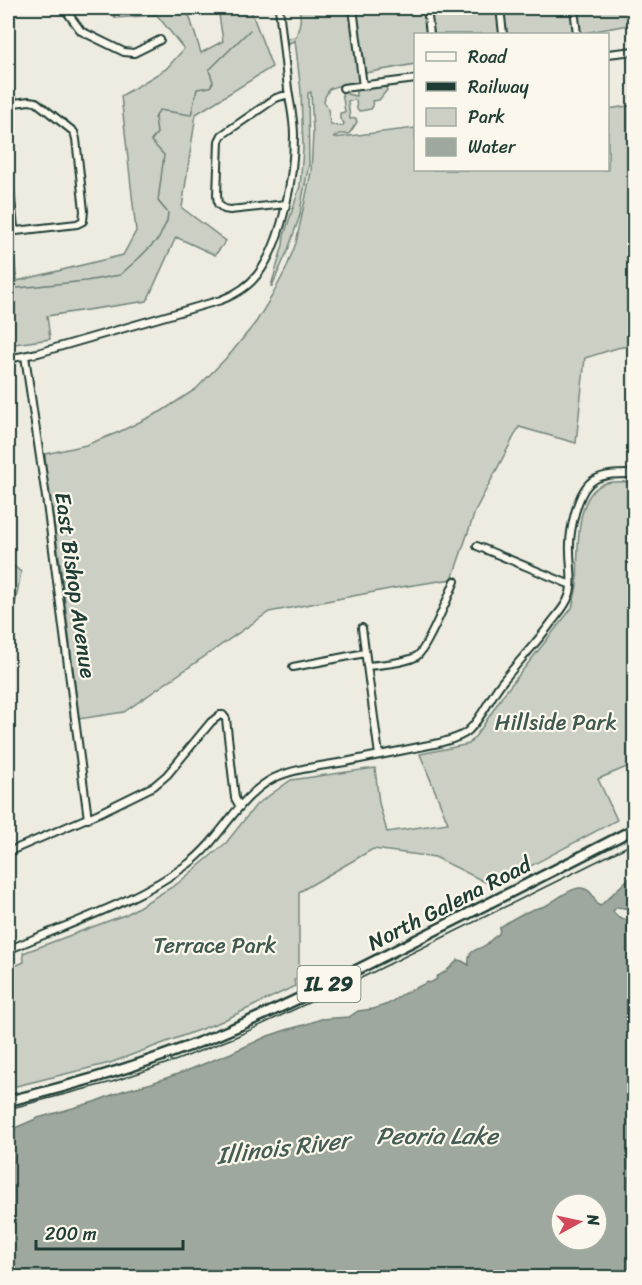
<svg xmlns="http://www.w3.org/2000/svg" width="642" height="1285" font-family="Sriracha,sans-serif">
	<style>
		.green { fill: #cbcfc4; stroke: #75867c; stroke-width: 1.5 }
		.water { fill: #9fa89f; stroke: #6c7d74; stroke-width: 1.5; fill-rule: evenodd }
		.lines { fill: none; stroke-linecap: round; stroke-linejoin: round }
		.stream { stroke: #6c7d74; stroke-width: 1.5 }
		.minor-casing { stroke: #1f3d34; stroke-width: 10 }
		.major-casing { stroke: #1f3d34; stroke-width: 13 }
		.minor { stroke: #fbf7ec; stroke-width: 6 }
		.major { stroke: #fbf7ec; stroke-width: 8 }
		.rail { stroke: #1f3d34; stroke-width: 1.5 }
		.labels { text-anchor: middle; stroke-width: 4.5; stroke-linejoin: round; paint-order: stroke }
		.shield { fill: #fbf7ec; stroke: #61756b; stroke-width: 1.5 }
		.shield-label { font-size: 21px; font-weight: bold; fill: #1f3d34 }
		.street-label { font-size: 22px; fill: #1f3d34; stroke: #fbf7ec }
		.park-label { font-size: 22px; fill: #415a51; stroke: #fbf7ec }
		.water-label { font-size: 24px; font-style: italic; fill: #455d54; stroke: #fbf7ec }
	</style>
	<rect width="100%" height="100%" fill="#eeece1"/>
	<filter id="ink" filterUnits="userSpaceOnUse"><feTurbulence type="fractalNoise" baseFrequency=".0167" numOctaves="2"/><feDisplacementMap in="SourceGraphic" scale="12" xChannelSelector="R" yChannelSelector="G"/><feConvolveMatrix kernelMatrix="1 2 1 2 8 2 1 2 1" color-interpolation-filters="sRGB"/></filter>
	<g filter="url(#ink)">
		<path class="green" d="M111 8H172L173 11 189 15 201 53 223 41 218 8H250L272 67 196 114 182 208 226 241 215 255 176 237 147 301 47 316 50 339 8 345V212L17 281 123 255 136 231 121 96 166 69 184 49 157 15 115 18Z
			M298 8H634V24L578 34H416L415 64 360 74 359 82 340 85 329 89 325 97 324 102C331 109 327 116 331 124L337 126H343L344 123 340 119V113L345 112 342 92 344 91 347 94 356 96V89L385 84 387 90 379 100 372 101 373 106 371 109 360 111 357 109 356 100 348 101 350 119 356 118 357 122 349 134H339L333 138 415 128 416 170H608V109L634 105V345L617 348 585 358 576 443 519 427 476 509 452 579 395 588 269 612 124 712 79 719 60 562 47 481 45 454 86 445 119 432 162 411 196 389 231 353 256 322 272 296 286 269 296 243 311 172 313 133 311 92 308 93 309 164 302 200 300 215 288 250 272 286H271L283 245 284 236 300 186 303 149 301 92 295 40 288 44V38L296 37C299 26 303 18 298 8Z
			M634 482V764L598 779 617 820 493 886 435 857 373 849 299 892V978L294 980 295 986 220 1022 110 1063 8 1088V969L24 962 23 953 127 914 177 884 226 843 256 805 291 780 375 768 379 803 387 832 448 823 420 754 469 744 481 729 503 695 572 608C574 600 576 593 577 585 579 557 572 493 606 483 615 481 626 482 634 482Z
			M8 561 21 572 9 637 8 634Z"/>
		<path class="water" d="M634 876V906L629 909 617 907 613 911C617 919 626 921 634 921V1277H8V1131L38 1118 94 1102 122 1091 152 1083 186 1071 231 1053 268 1036 289 1029 304 1025 321 1019 349 1017 358 1011 373 1009 388 1004 403 994 428 982 430 983 437 979 436 977 445 972 458 960 462 961 469 965C467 948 476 952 487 944 491 940 493 937 499 934L500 927C509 921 518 915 529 911 535 908 542 908 547 905 565 895 585 873 597 904L600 906 628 879ZM561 1204H597V1240H561Z"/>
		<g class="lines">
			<path class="stream" d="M8 289 86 281 120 275 139 258 159 238 167 221 168 213 158 201 164 155 151 141 157 133 155 118 159 110 191 115 197 89 210 87 213 82 209 70 250 30"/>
			<g class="minor-casing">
				<path id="minor" d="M64 8 81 31 124 52 134 53 160 40
					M353 8 363 86
					M427 8 430 34
					M500 8 503 34
					M574 8 577 34
					M608 54 634 51
					M343 88 416 79
					M8 104 29 101 36 102 74 132 76 139 84 211 83 221 77 224 16 231 14 227 8 172
					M286 204 230 210 224 209 218 204 217 195 219 141 222 135 276 98 289 94
					M25 356 47 504 88 819
					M8 359 38 353 221 300C234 295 249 286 258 274 283 241 294 176 294 135 294 119 290 104 288 89 285 62 282 35 279 8
					M477 546 571 585
					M362 628 379 755
					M367 666C379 665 408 662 417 656 427 649 449 595 455 581
					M293 667 365 653
					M8 852 99 813 154 786 167 775 211 722 220 715H223L226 719 235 798 240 807
					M8 950C68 923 133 904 188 864 221 840 237 797 274 778 296 768 322 766 345 762 376 756 408 749 439 743 449 740 460 738 468 731 481 719 489 700 499 686 516 664 535 645 551 623 557 615 566 606 569 596 574 583 570 565 570 551 569 533 577 489 594 480 606 473 621 474 634 474"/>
			</g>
			<g class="major-casing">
				<path id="major" d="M8 1101C79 1084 148 1063 215 1036 278 1010 339 979 400 948 478 909 557 869 634 829"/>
			</g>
			<use href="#minor" class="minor"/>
			<use href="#major" class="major"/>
			<path class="rail" d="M8 1109 112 1082 177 1060 233 1038 351 983 634 843"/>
		</g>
	</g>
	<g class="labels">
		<rect class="shield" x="297.5" y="966" width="63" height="36" rx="4.5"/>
		<g class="shield-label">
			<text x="329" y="991">IL 29</text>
		</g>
		<g class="street-label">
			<text transform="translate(76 585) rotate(82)" y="8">East Bishop Avenue</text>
			<text transform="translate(449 903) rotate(-27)" y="8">North Galena Road</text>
		</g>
		<g class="park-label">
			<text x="556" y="730">Hillside Park</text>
			<text x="215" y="953">Terrace Park</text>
		</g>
		<g class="water-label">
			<text x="437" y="1144">Peoria Lake</text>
			<text transform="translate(283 1148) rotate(-7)" y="8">Illinois River</text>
		</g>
	</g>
	<rect width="642" height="1285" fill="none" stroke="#fbf7ec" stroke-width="30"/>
	<rect x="15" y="15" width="612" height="1255" fill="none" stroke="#1f3d34" stroke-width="2" filter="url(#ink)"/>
	<rect x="414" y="33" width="195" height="138" fill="#fbf7ec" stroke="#a3ada2" stroke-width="1.5"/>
	<rect x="426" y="52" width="30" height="9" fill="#fbf7ec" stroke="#a3ada2" stroke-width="1.5"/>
	<text x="468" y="63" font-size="18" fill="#1f3d34">Road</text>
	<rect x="426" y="82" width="30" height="9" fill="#1f3d34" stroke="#a3ada2" stroke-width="1.5"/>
	<text x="468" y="93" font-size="18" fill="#1f3d34">Railway</text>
	<rect x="426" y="108" width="30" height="18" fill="#cbcfc4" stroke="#a3ada2" stroke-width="1.5"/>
	<text x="468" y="123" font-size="18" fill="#1f3d34">Park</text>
	<rect x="426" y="138" width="30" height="18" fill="#9fa89f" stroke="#a3ada2" stroke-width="1.5"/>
	<text x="468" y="153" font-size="18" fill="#1f3d34">Water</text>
	<g transform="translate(579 1222) rotate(82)"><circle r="28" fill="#fbf7ec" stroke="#a3ada2" stroke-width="1.5"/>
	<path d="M0-4.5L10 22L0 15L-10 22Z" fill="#d1495b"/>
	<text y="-9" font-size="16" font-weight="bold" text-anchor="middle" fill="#1f3d34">N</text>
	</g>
	<path d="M36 1240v9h147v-9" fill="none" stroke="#1f3d34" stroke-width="3"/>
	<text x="45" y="1240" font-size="18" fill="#1f3d34" stroke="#fbf7ec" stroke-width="4.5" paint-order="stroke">200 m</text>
</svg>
